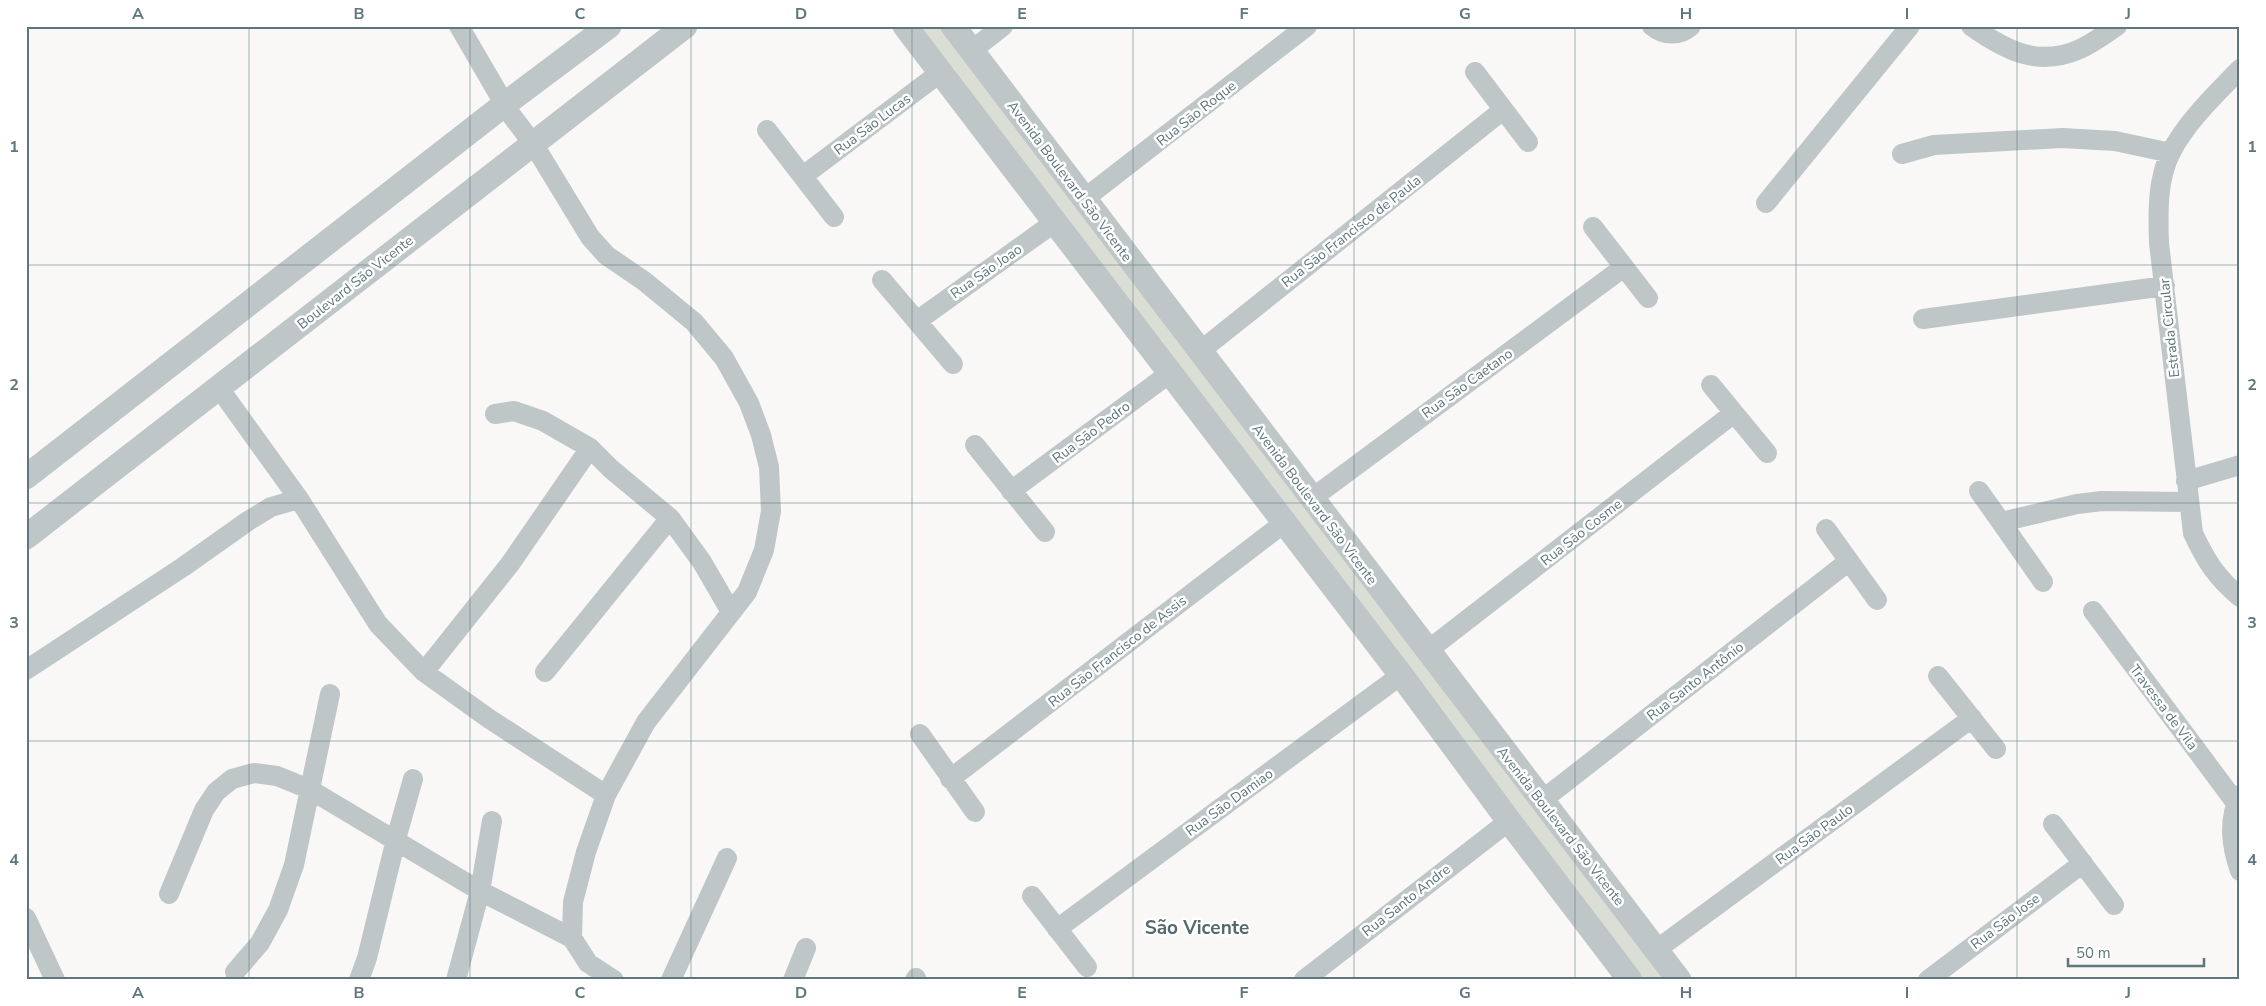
<svg xmlns="http://www.w3.org/2000/svg" width="2266" height="1006" font-family="'Nunito Sans',sans-serif">
	<style>
		.green { fill: #daded5 }
		.lines { fill: none; stroke-linecap: round; stroke-linejoin: round }
		.minor { stroke: #bfc6c8; stroke-width: 20 }
		.tertiary { stroke: #bfc6c8; stroke-width: 25 }
		.grid { fill: none; stroke: #5e767c; stroke-width: 1; stroke-opacity: 0.55 }
		.labels { text-anchor: middle; stroke-width: 5; stroke-linejoin: round; paint-order: stroke }
		.street-label { font-size: 14px; fill: #5e767c; stroke: #fff }
		.district-label { font-size: 19px; font-weight: bold; fill: #55686d; stroke: #fff }
		.neatline { fill: none; stroke: #5e767c; stroke-width: 2 }
		.grid-label { font-size: 16px; text-anchor: middle; font-weight: bold; fill: #5e767c }
	</style>
	<rect width="100%" height="100%" fill="#f9f8f6"/>
	<path class="green" d="M910 26H942L1674 980H1634Z"/>
	<g class="lines">
		<path class="minor" d="M459 26 509 112 534 145 590 237 606 255 644 281 694 322 724 358 749 403 761 435 769 467 771 511 764 550 747 592 646 722 606 795 586 852 573 902 572 938 588 963 614 980
			M1652 26C1664 36 1680 36 1691 26
			M1971 26C2005 50 2038 68 2080 49 2093 43 2105 34 2117 26
			M971 51 1003 26
			M2240 69C2216 94 2188 120 2171 152 2157 179 2158 213 2159 243L2193 533C2206 561 2216 577 2240 597
			M1475 72 1528 142
			M767 130 834 217
			M1902 154 1934 145 2062 138 2115 141 2171 153
			M803 176 941 72
			M1084 199 1307 26
			M1766 203 1910 26
			M1593 227 1648 298
			M882 280 953 364
			M1923 319 2165 286
			M917 321 1055 222
			M1199 352 1503 110
			M1711 385 1767 453
			M219 388 299 499 378 624 424 672 488 718 606 795
			M495 414 514 411 543 421 590 448
			M975 445 1045 532
			M2186 481 2240 465
			M1011 491 1170 373
			M1979 491 2001 522 2077 504 2102 501 2189 502
			M1311 499 1624 267
			M2001 522 2043 582
			M1826 529 1877 600
			M2093 611 2236 803
			M1427 651 1734 413
			M26 670 183 567 248 521 271 507 299 499
			M424 672 510 564 590 448 611 469 670 518 702 562 731 612
			M545 672 670 518
			M1938 676 1996 749
			M920 734 975 812
			M950 779 1284 523
			M2240 795C2228 820 2231 845 2240 871
			M1541 801 1849 561
			M2053 824 2114 905
			M169 894 204 810 216 792 232 779 254 773 277 776 309 789 480 891 572 938
			M1032 896 1087 967
			M26 918 55 980
			M1057 929 1401 675
			M1656 950 1972 718
			M235 972 260 943 278 910 294 865 330 694
			M359 980 367 958 396 839 413 779
			M456 980 480 891 492 821
			M671 980 727 858
			M793 980 806 948
			M915 980 916 978
			M1304 980 1509 821
			M1928 980 2083 863"/>
		<path class="tertiary" d="M905 26 1401 675 1509 821 1630 980
			M953 26 1679 980
			M26 477 505 104 609 26
			M26 537 685 26"/>
	</g>
	<path class="grid" d="M249 26V980M470 26V980M691 26V980M912 26V980M1133 26V980M1354 26V980M1575 26V980M1796 26V980M2017 26V980M26 265H2240M26 503H2240M26 741H2240"/>
	<g class="labels">
		<g class="street-label">
			<text transform="translate(1196 113) rotate(-38)" y="5">Rua Sāo Roque</text>
			<text transform="translate(872 124) rotate(-37)" y="5">Rua Sāo Lucas</text>
			<text transform="translate(1070 181) rotate(53)" y="5">Avenida Boulevard São Vicente</text>
			<text transform="translate(1351 231) rotate(-38)" y="5">Rua Sāo Francisco de Paula</text>
			<text transform="translate(986 271) rotate(-35)" y="5">Rua Sāo Joao</text>
			<text transform="translate(355 282) rotate(-38)" y="5">Boulevard São Vicente</text>
			<text transform="translate(2169 328) rotate(-96)" y="5">Estrada Circular</text>
			<text transform="translate(1467 383) rotate(-36)" y="5">Rua Sāo Caetano</text>
			<text transform="translate(1091 432) rotate(-37)" y="5">Rua Sāo Pedro</text>
			<text transform="translate(1315 504) rotate(53)" y="5">Avenida Boulevard São Vicente</text>
			<text transform="translate(1581 532) rotate(-38)" y="5">Rua Sāo Cosme</text>
			<text transform="translate(1117 651) rotate(-38)" y="5">Rua Sāo Francisco de Assis</text>
			<text transform="translate(1695 681) rotate(-38)" y="5">Rua Santo Antônio</text>
			<text transform="translate(2164 707) rotate(53)" y="5">Travessa de Vila</text>
			<text transform="translate(1229 802) rotate(-36)" y="5">Rua Sāo Damiao</text>
			<text transform="translate(1561 826) rotate(52)" y="5">Avenida Boulevard São Vicente</text>
			<text transform="translate(1814 834) rotate(-36)" y="5">Rua Sāo Paulo</text>
			<text transform="translate(1406 900) rotate(-38)" y="5">Rua Santo Andre</text>
			<text transform="translate(2005 921) rotate(-37)" y="5">Rua Sāo Jose</text>
		</g>
		<g class="district-label">
			<text x="1197" y="934">São Vicente</text>
		</g>
	</g>
	<rect width="2266" height="1006" fill="none" stroke="#ffffff" stroke-width="55"/>
	<path d="M2068 958v8h136v-8" fill="none" stroke="#5e767c" stroke-width="2.5"/>
	<text x="2076" y="958" font-size="15" fill="#5e767c" stroke="#ffffff" stroke-width="4" paint-order="stroke">50 m</text>
	<rect x="28" y="28" width="2210" height="950" class="neatline"/>
	<g class="grid-label">
		<text x="138" y="19">A</text>
		<text x="359" y="19">B</text>
		<text x="580" y="19">C</text>
		<text x="801" y="19">D</text>
		<text x="1022" y="19">E</text>
		<text x="1244" y="19">F</text>
		<text x="1465" y="19">G</text>
		<text x="1686" y="19">H</text>
		<text x="1907" y="19">I</text>
		<text x="2128" y="19">J</text>
		<text x="14" y="152">1</text>
		<text x="2252" y="152">1</text>
		<text x="14" y="390">2</text>
		<text x="2252" y="390">2</text>
		<text x="14" y="628">3</text>
		<text x="2252" y="628">3</text>
		<text x="14" y="865">4</text>
		<text x="2252" y="865">4</text>
		<text x="138" y="998">A</text>
		<text x="359" y="998">B</text>
		<text x="580" y="998">C</text>
		<text x="801" y="998">D</text>
		<text x="1022" y="998">E</text>
		<text x="1244" y="998">F</text>
		<text x="1465" y="998">G</text>
		<text x="1686" y="998">H</text>
		<text x="1907" y="998">I</text>
		<text x="2128" y="998">J</text>
	</g>
</svg>
